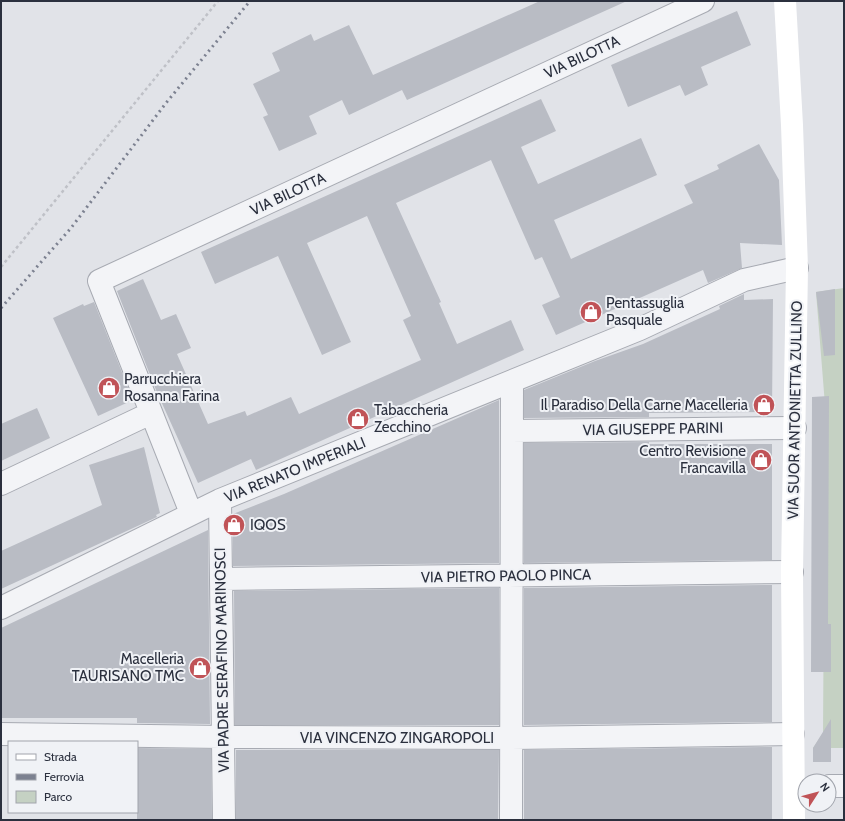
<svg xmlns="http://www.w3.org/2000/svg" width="845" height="821" font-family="Cabin,sans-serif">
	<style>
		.green { fill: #c5d1c3 }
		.building { fill: #b9bcc4 }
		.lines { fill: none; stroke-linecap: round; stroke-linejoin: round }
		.minor-casing { stroke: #a7aab2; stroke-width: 24 }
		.path { stroke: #bfc1c7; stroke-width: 2.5; stroke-dasharray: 3 3; stroke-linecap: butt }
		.minor { stroke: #f3f4f7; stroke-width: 22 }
		.secondary { stroke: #fff; stroke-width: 22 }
		.rail { stroke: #7c8190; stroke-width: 3; stroke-dasharray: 2 4; stroke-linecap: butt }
		.labels { text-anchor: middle; stroke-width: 4; stroke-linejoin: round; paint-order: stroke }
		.street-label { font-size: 15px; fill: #2b303e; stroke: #f0f2f6 }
		.poi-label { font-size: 15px; fill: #2b303e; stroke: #f0f2f6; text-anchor: start }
	</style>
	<rect width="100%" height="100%" fill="#e1e3e8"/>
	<path class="green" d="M844 288V748H813L823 733 825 427V405L816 292Z"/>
	<path class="building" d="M540 1H627L407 100 402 90 349 115 342 100 309 116 317 134 279 151 263 117 268 115 253 84 280 71 272 53 311 34 314 41 349 25 373 75Z
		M737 11 751 45 701 67 708 85 685 96 680 85 628 107 611 65Z
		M541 99 556 131 521 147 538 184 641 138 657 175 554 220 571 259 693 203 684 185 719 169 717 165 759 144 779 180 782 245 740 243 742 268 708 283 703 270 556 335 542 305 560 297 542 257 535 260 491 160 396 203 441 302 439 303 457 344 511 320 524 350 256 470 251 459 198 483 156 390 117 291 143 279 161 320 176 314 191 348 177 354 208 424 245 411 247 416 291 397 299 414 421 360 403 320 411 316 367 216 307 243 351 342 322 355 278 256 215 284 201 252Z
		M835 289V355L824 356 816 292Z
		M744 294V300L773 299 772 412 649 413V417L524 418V390L595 361 643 344 720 309 719 306Z
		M94 302 133 400 98 416 53 318 83 304 84 306Z
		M829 396 828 624H831V672H811L812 397Z
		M499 400V563L233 566V514L284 494Z
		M37 408 50 438 1 461V424Z
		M649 442V444H772V560L524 563V443Z
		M144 447 160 513 156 515 157 517 1 589V551L102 505 89 465Z
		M208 530 210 724 137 723V718H1V628Z
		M772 585V722L524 725V588Z
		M499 588V725H235L234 591Z
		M831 719V762H813V748Z
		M772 747V820H524V750Z
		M137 748 211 749 212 820H137Z
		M236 750H499L498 820H236Z"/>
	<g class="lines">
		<g class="minor-casing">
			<path id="minor" d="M512 431 795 428
				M1 484 151 413
				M220 500 224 820
				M191 513 99 281 703 1
				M221 579 792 572
				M1 608 220 500 640 329 744 280 797 268
				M1 734 223 737 512 738 793 734
				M829 786H844
				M511 820 512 382"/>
		</g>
		<path class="path" d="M1 267 218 1"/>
		<use href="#minor" class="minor"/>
		<path class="secondary" d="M785 1 792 125 797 268 792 572 794 820"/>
		<path class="rail" d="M1 308 71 228 166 103 250 1"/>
	</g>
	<defs>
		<g id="shop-disc" transform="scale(1.15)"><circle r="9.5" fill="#c05357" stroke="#f0f2f6"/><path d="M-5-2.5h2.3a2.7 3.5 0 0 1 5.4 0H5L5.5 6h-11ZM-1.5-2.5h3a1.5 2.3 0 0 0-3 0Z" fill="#fff"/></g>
	</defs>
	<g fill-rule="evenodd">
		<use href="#shop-disc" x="591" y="312"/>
		<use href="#shop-disc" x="109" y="388"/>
		<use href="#shop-disc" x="764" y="405"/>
		<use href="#shop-disc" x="358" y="419"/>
		<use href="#shop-disc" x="761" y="460"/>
		<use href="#shop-disc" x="234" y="525"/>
		<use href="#shop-disc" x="200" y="668"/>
	</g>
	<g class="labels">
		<g class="street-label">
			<text transform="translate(582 57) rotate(-25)" y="5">VIA BILOTTA</text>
			<text transform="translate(288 194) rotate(-25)" y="5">VIA BILOTTA</text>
			<text transform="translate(795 410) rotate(-89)" y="5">VIA SUOR ANTONIETTA ZULLINO</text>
			<text transform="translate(653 429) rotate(-1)" y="5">VIA GIUSEPPE PARINI</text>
			<text transform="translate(295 470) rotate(-22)" y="5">VIA RENATO IMPERIALI</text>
			<text transform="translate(506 576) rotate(-1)" y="5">VIA PIETRO PAOLO PINCA</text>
			<text transform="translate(222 660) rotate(-91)" y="5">VIA PADRE SERAFINO MARINOSCI</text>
			<text x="397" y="743">VIA VINCENZO ZINGAROPOLI</text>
		</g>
		<g class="poi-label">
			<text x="606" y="308">Pentassuglia<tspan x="606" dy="17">Pasquale</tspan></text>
			<text x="124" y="384">Parrucchiera<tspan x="124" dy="17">Rosanna Farina</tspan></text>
			<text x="748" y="410" text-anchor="end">Il Paradiso Della Carne Macelleria</text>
			<text x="374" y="415">Tabaccheria<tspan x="374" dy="17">Zecchino</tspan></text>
			<text x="746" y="456" text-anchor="end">Centro Revisione<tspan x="746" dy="17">Francavilla</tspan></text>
			<text x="250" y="530">IQOS</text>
			<text x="184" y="664" text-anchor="end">Macelleria<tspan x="184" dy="17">TAURISANO TMC</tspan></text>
		</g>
	</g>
	<rect width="845" height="821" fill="none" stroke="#2b303e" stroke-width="4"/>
	<rect x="8" y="741" width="130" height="72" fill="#f0f2f6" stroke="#a1a4ac"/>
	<rect x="16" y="754" width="20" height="6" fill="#ffffff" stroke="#a1a4ac"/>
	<text x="44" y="761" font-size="12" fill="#2b303e">Strada</text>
	<rect x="16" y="774" width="20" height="6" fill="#7c8190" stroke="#a1a4ac"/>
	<text x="44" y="781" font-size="12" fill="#2b303e">Ferrovia</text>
	<rect x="16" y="791" width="20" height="12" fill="#c5d1c3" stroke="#a1a4ac"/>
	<text x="44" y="801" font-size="12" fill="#2b303e">Parco</text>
	<g transform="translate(817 793) rotate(54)"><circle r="19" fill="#f0f2f6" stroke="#a1a4ac"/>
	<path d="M0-3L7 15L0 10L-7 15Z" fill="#c05357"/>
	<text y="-6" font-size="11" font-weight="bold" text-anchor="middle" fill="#2b303e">N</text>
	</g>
</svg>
